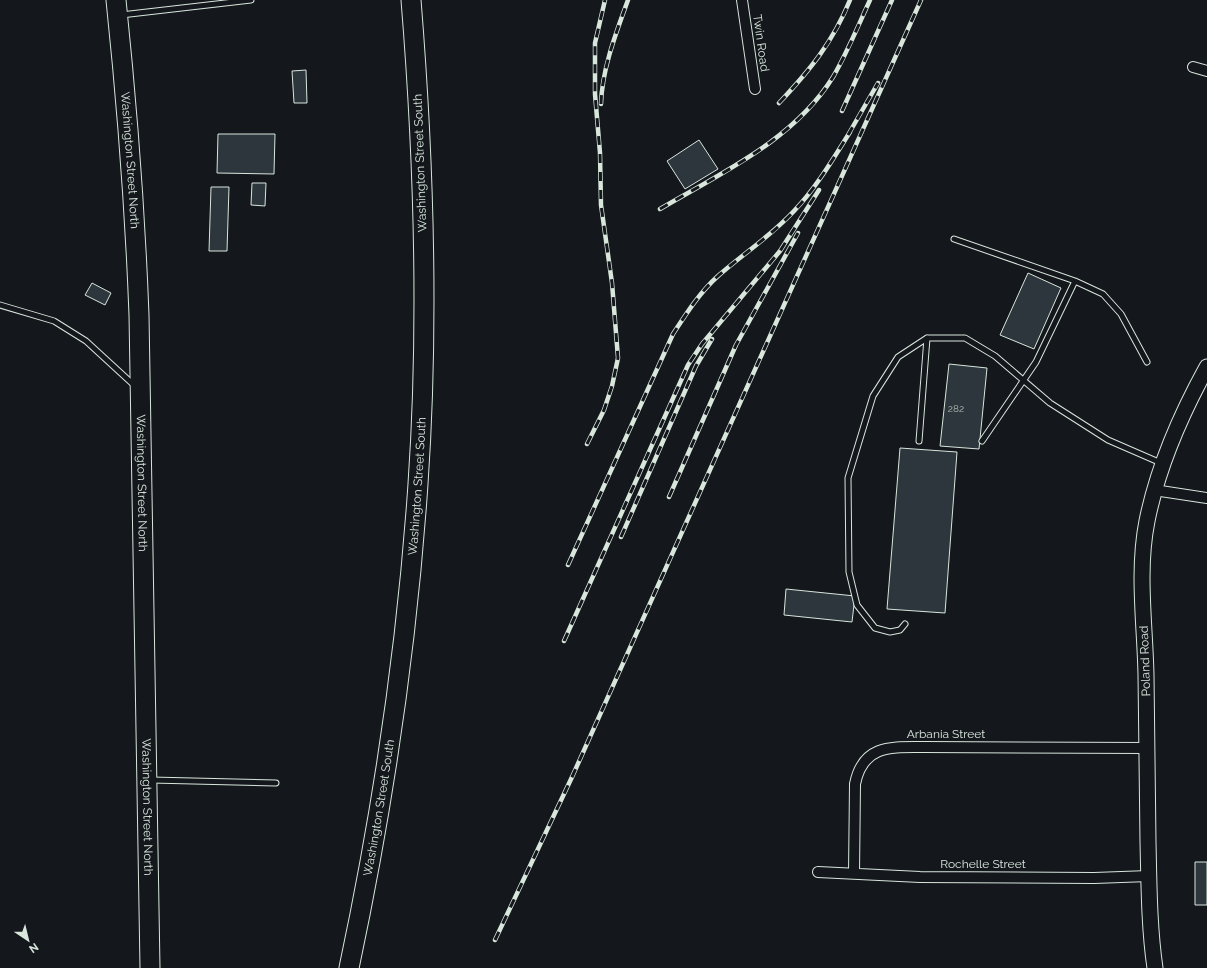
<svg xmlns="http://www.w3.org/2000/svg" width="1207" height="968" font-family="Raleway,sans-serif">
	<style>
		.building { fill: #2c363c; stroke: #d8e6dc }
		.lines { fill: none; stroke-linecap: round; stroke-linejoin: round }
		.lane-casing { stroke: #d8e6dc; stroke-width: 7 }
		.street-casing { stroke: #d8e6dc; stroke-width: 12 }
		.secondary-casing { stroke: #d8e6dc; stroke-width: 17 }
		.highway-casing { stroke: #d8e6dc; stroke-width: 21 }
		.lane { stroke: #14181c; stroke-width: 5 }
		.street { stroke: #14181c; stroke-width: 10 }
		.secondary { stroke: #14181c; stroke-width: 15 }
		.highway { stroke: #14181c; stroke-width: 19 }
		.rail-casing { stroke: #d8e6dc; stroke-width: 4.5 }
		.rail { stroke: #14181c; stroke-width: 3; stroke-dasharray: 9; stroke-linecap: butt }
		.labels { text-anchor: middle; stroke-width: 3; stroke-linejoin: round; paint-order: stroke }
		.number-label { font-size: 10px; fill: #adbab4 }
		.street-label { font-size: 12px; fill: #d8e6dc; stroke: #14181c }
	</style>
	<rect width="100%" height="100%" fill="#14181c"/>
	<path class="building" d="M306 70 307 103H294L292 71Z
		M218 134H275L274 174 217 173Z
		M699 140 718 169 685 189 667 161Z
		M252 183H266L265 206 251 205Z
		M211 187H229L227 251H209Z
		M1028 273 1061 288 1034 349 1000 335Z
		M92 283 111 293 105 305 85 295Z
		M949 364 987 368 979 449 940 446Z
		M900 448 957 452 945 613 887 609Z
		M786 589 855 596 852 622 784 615Z
		M1195 862H1207V905H1195Z"/>
	<g class="lines">
		<g class="lane-casing">
			<path id="lane" d="M121 15 251 0
				M954 239 1075 281 1036 362 982 441
				M1075 281 1103 294 1121 314 1147 362
				M0 305 54 321 86 341 135 386
				M919 441 927 338H965L995 356 1050 403 1108 440 1161 463
				M905 624 900 630 890 632 875 628 857 605 849 572 848 478 873 396 898 357 927 338
				M151 780 276 783"/>
		</g>
		<g class="street-casing">
			<path id="street" d="M742 0 755 89
				M1193 67 1207 71
				M1154 490 1207 498
				M818 872 920 877 1094 878 1149 876
				M854 873 855 784C863 744 892 747 924 747L1147 748"/>
		</g>
		<g class="secondary-casing">
			<path id="secondary" d="M1155 968C1149 927 1149 883 1148 842 1147 786 1147 731 1146 675 1145 625 1137 571 1147 521 1158 466 1180 416 1207 367"/>
		</g>
		<g class="highway-casing">
			<g id="highway">
				<path id="s1" d="M116 0C127 105 135 209 139 315L150 968"/>
				<path id="s2" d="M349 968C383 808 407 647 418 484 429 324 424 160 411 0"/>
			</g>
		</g>
		<use href="#lane" class="lane"/>
		<use href="#street" class="street"/>
		<use href="#secondary" class="secondary"/>
		<use href="#highway" class="highway"/>
		<g class="rail-casing">
			<path id="rail" d="M779 103C810 70 833 42 850 0
				M601 104C602 69 616 33 628 0
				M842 111 892 0
				M848 135 878 83
				M660 209C721 173 794 140 833 77 847 53 858 26 870 0
				M587 444 604 410 612 386 618 358 612 283 601 205 600 153 595 94V43L605 0
				M669 497 736 345 798 233
				M621 537 696 366 712 339
				M568 565 673 334C686 314 700 292 718 276 743 254 771 236 794 211 816 188 833 159 850 132
				M564 641 688 365 702 344 780 251 819 190
				M495 940 572 777 921 0"/>
		</g>
		<use href="#rail" class="rail"/>
	</g>
	<g class="labels">
		<g class="number-label">
			<text x="956" y="412">282</text>
		</g>
		<g class="street-label">
			<text transform="translate(761 43) rotate(82)" y="4">Twin Road</text>
			<text dy="4" stroke="none"><textPath href="#s1" startOffset="161">Washington Street North</textPath></text>
			<text transform="translate(420 163) rotate(-92)" y="4">Washington Street South</text>
			<text dy="4" stroke="none"><textPath href="#s1" startOffset="484">Washington Street North</textPath></text>
			<text dy="4" stroke="none"><textPath href="#s2" startOffset="487">Washington Street South</textPath></text>
			<text transform="translate(1145 661) rotate(-92)" y="4">Poland Road</text>
			<text x="946" y="738">Arbania Street</text>
			<text dy="4" stroke="none"><textPath href="#s1" startOffset="808">Washington Street North</textPath></text>
			<text dy="4" stroke="none"><textPath href="#s2" startOffset="163">Washington Street South</textPath></text>
			<text x="983" y="868">Rochelle Street</text>
		</g>
	</g>
	<g transform="translate(28 940) rotate(145)" stroke="#14181c" stroke-width="3" paint-order="stroke">
	<path d="M0-3L7 15L0 10L-7 15Z" fill="#d8e6dc"/>
	<text y="-6" font-size="11" font-weight="bold" text-anchor="middle" fill="#d8e6dc">N</text>
	</g>
</svg>
